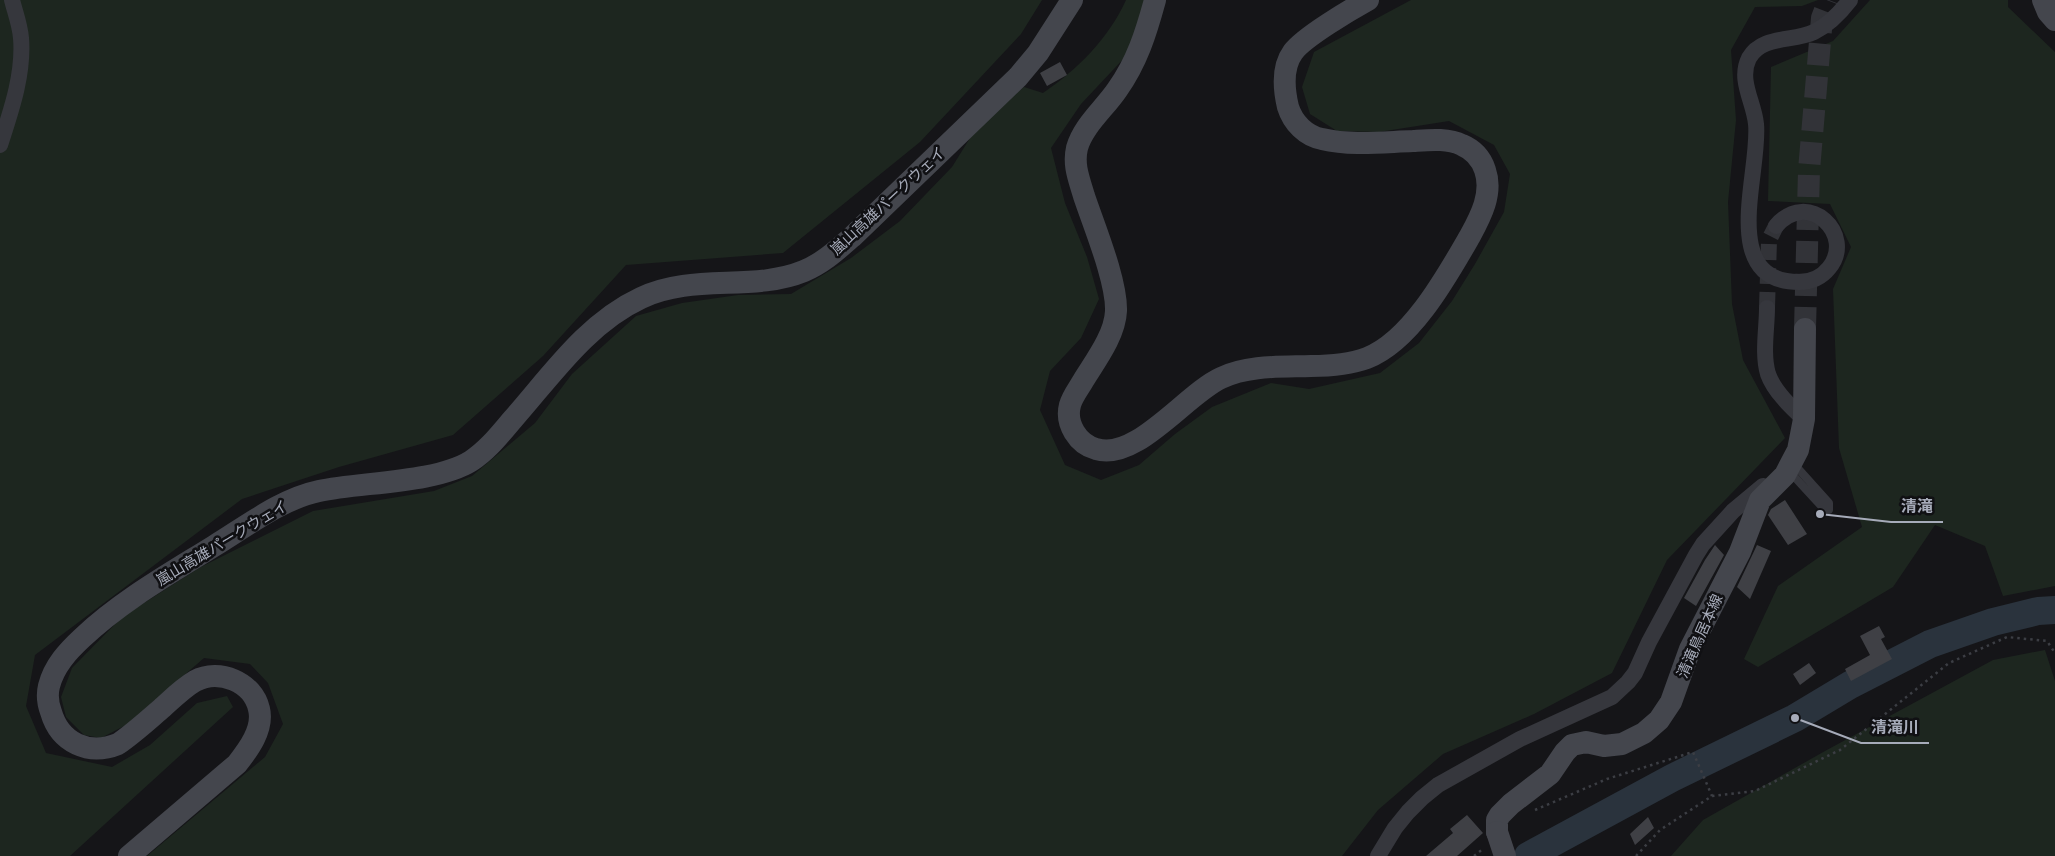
<svg xmlns="http://www.w3.org/2000/svg" width="2055" height="856" font-family="'Work Sans','Noto Sans JP',sans-serif">
	<style>
		.green { fill: #1d261f }
		.lines { fill: none; stroke-linecap: round; stroke-linejoin: round }
		.river { stroke: #2a333d; stroke-width: 28 }
		.building { fill: #3f4045 }
		.street-tunnel { stroke: #323338; stroke-width: 16; stroke-dasharray: 16 8; stroke-linecap: butt }
		.secondary-tunnel { stroke: #323338; stroke-width: 22; stroke-dasharray: 22 11; stroke-linecap: butt }
		.path { stroke: #3c3e44; stroke-width: 2.5; stroke-dasharray: 2.5 4; stroke-linecap: butt }
		.lane { stroke: #36373d; stroke-width: 8 }
		.street { stroke: #36373d; stroke-width: 16 }
		.secondary { stroke: #44464d; stroke-width: 22 }
		.secondary-bridge { stroke: #44464d; stroke-width: 22 }
		.labels { text-anchor: middle; stroke-width: 5; stroke-linejoin: round; paint-order: stroke }
		.street-label { font-size: 15px; fill: #a6abb9; stroke: #101013 }
		.leader { fill: none; stroke: #a6abb9; stroke-width: 2 }
		.callout-dot { fill: #a6abb9; stroke: #101013; stroke-width: 2 }
		.callout-label { font-size: 16px; text-anchor: middle; font-weight: bold; fill: #a6abb9; stroke: #101013; stroke-width: 5; stroke-linejoin: round; paint-order: stroke }
	</style>
	<rect width="100%" height="100%" fill="#151518"/>
	<path class="green" d="M0 0H1042L1021 34 920 142 783 253 626 265 543 356 453 435 339 467 242 499 35 655 26 706 46 753 112 767 150 745 197 703 227 696 233 707 70 856H0Z
		M1126 0H1146L1127 55 1081 104 1051 148 1065 203 1087 257 1099 299 1081 338 1050 371 1040 410 1065 465 1101 480 1139 465 1175 434 1212 407 1271 383 1309 389 1380 373 1419 343 1452 301 1475 264 1504 212 1510 174 1494 145 1449 121 1379 132 1337 131 1310 114 1302 87 1314 52 1411 0H1818L1802 6 1755 7 1731 50 1736 120 1728 202 1732 304 1743 360 1785 438 1667 560 1612 673 1534 714 1443 754 1378 810 1342 856H147L265 757 283 724 268 683 250 664 204 658 128 724 101 738 84 735 66 717 61 697 72 668 122 617 199 568 313 511 434 491 472 476 535 423 572 374 636 316 682 303 738 295 791 294 851 258 900 221 952 167 980 122 1024 87 1043 93C1077 70 1109 38 1126 0Z
		M1870 0H2008V7L2055 52V586L2003 596 1985 546 1935 525 1893 587 1758 667 1744 659 1778 586 1862 527 1839 448 1833 289 1851 247 1830 204 1768 201 1771 67 1833 41Z
		M2045 650 2055 681V856H1671L1703 820 1825 751 1993 660Z"/>
	<g class="lines">
		<path class="river" d="M1528 856 1672 778 1795 718 1850 685 1930 644 1993 622 2038 611 2055 610"/>
	</g>
	<path class="building" d="M1060 62 1067 75 1047 86 1040 73Z
		M1785 500 1807 534 1788 545 1768 515 1771 509Z
		M1715 545 1724 555 1696 606 1684 598 1705 560Z
		M1757 545 1771 551 1750 599 1737 587Z
		M1879 626 1885 637 1881 639 1892 659 1851 681 1845 669 1870 655 1860 636Z
		M1809 663 1816 673 1800 685 1793 674Z
		M1467 815 1483 833 1457 856H1426L1453 833 1450 829Z
		M1648 817 1654 828 1635 845 1630 834Z"/>
	<g class="lines">
		<path class="street-tunnel" d="M1767 308 1769 240 1776 226"/>
		<path class="secondary-tunnel" d="M1805 329 1809 170 1822 18 1829 0"/>
		<path class="path" d="M1535 810 1607 779 1693 752 1712 796
			M1474 856 1484 848
			M1636 856 1660 830 1712 796 1755 791 1840 750 1949 663 2007 637 2047 641 2055 653"/>
		<path class="lane" d="M1789 471 1823 508 1829 510V503L1794 464"/>
		<path class="street" d="M0 145C11 111 24 74 21 38 20 25 15 12 12 0
			M1776 226C1808 188 1856 235 1829 268 1821 278 1811 282 1799 282 1717 282 1761 171 1756 124 1754 102 1738 80 1749 58 1762 35 1793 42 1814 32 1828 25 1840 13 1850 0
			M1767 308C1767 328 1762 354 1768 374 1774 391 1791 407 1804 419
			M1378 856 1395 828 1408 812 1422 798 1438 785 1520 739 1612 697 1628 682 1635 673 1649 642 1696 555 1703 544 1733 511 1763 486"/>
		<path class="secondary" d="M1155 0C1146 33 1137 62 1117 90 1104 109 1083 126 1077 148 1073 165 1079 179 1084 196 1094 226 1117 281 1116 311 1115 335 1096 360 1083 381 1079 388 1072 397 1070 405 1065 424 1078 444 1096 449 1136 462 1186 394 1221 378 1248 365 1282 367 1311 366 1330 366 1348 365 1367 358 1411 341 1447 276 1470 236 1481 216 1493 193 1485 170 1481 158 1474 150 1462 145 1448 138 1429 140 1413 141 1383 142 1352 146 1322 139 1306 136 1293 123 1288 107 1284 90 1282 67 1293 52 1304 37 1350 10 1368 0
			M2043 0 2048 12 2055 20
			M1497 832V820L1500 815 1511 804 1550 774 1565 752 1572 745 1586 742 1604 746 1622 744 1644 733 1659 720 1671 702 1690 649 1740 552 1760 500 1785 475 1798 450 1804 419 1805 329
			M129 856 237 764C248 750 264 729 259 709 253 682 219 668 195 681 183 688 172 699 162 708 148 720 134 733 118 744 89 756 60 743 51 712 48 704 47 694 49 686 54 666 68 651 82 638 121 601 169 574 214 546 247 526 281 499 319 491 361 482 436 483 471 461 488 450 500 434 513 419 551 376 587 323 641 298 693 273 753 292 804 271 823 263 837 250 852 237L1018 77 1038 53 1072 0"/>
		<path class="secondary-bridge" d="M1497 832 1505 856"/>
	</g>
	<g class="labels">
		<g class="street-label">
			<text transform="translate(888 201) rotate(-43)" y="5">嵐山高雄パークウェイ</text>
			<text transform="translate(222 543) rotate(-31)" y="5">嵐山高雄パークウェイ</text>
			<text transform="translate(1700 636) rotate(-66)" y="5">清滝鳥居本線</text>
		</g>
	</g>
	<path class="leader" d="M1820 514L1891 522H1943M1795 718L1861 743H1929"/>
	<g class="callout-dot">
		<circle cx="1820" cy="514" r="5"/>
		<circle cx="1795" cy="718" r="5"/>
	</g>
	<g class="callout-label">
		<text x="1917" y="512">清滝</text>
		<text x="1895" y="733">清滝川</text>
	</g>
</svg>
